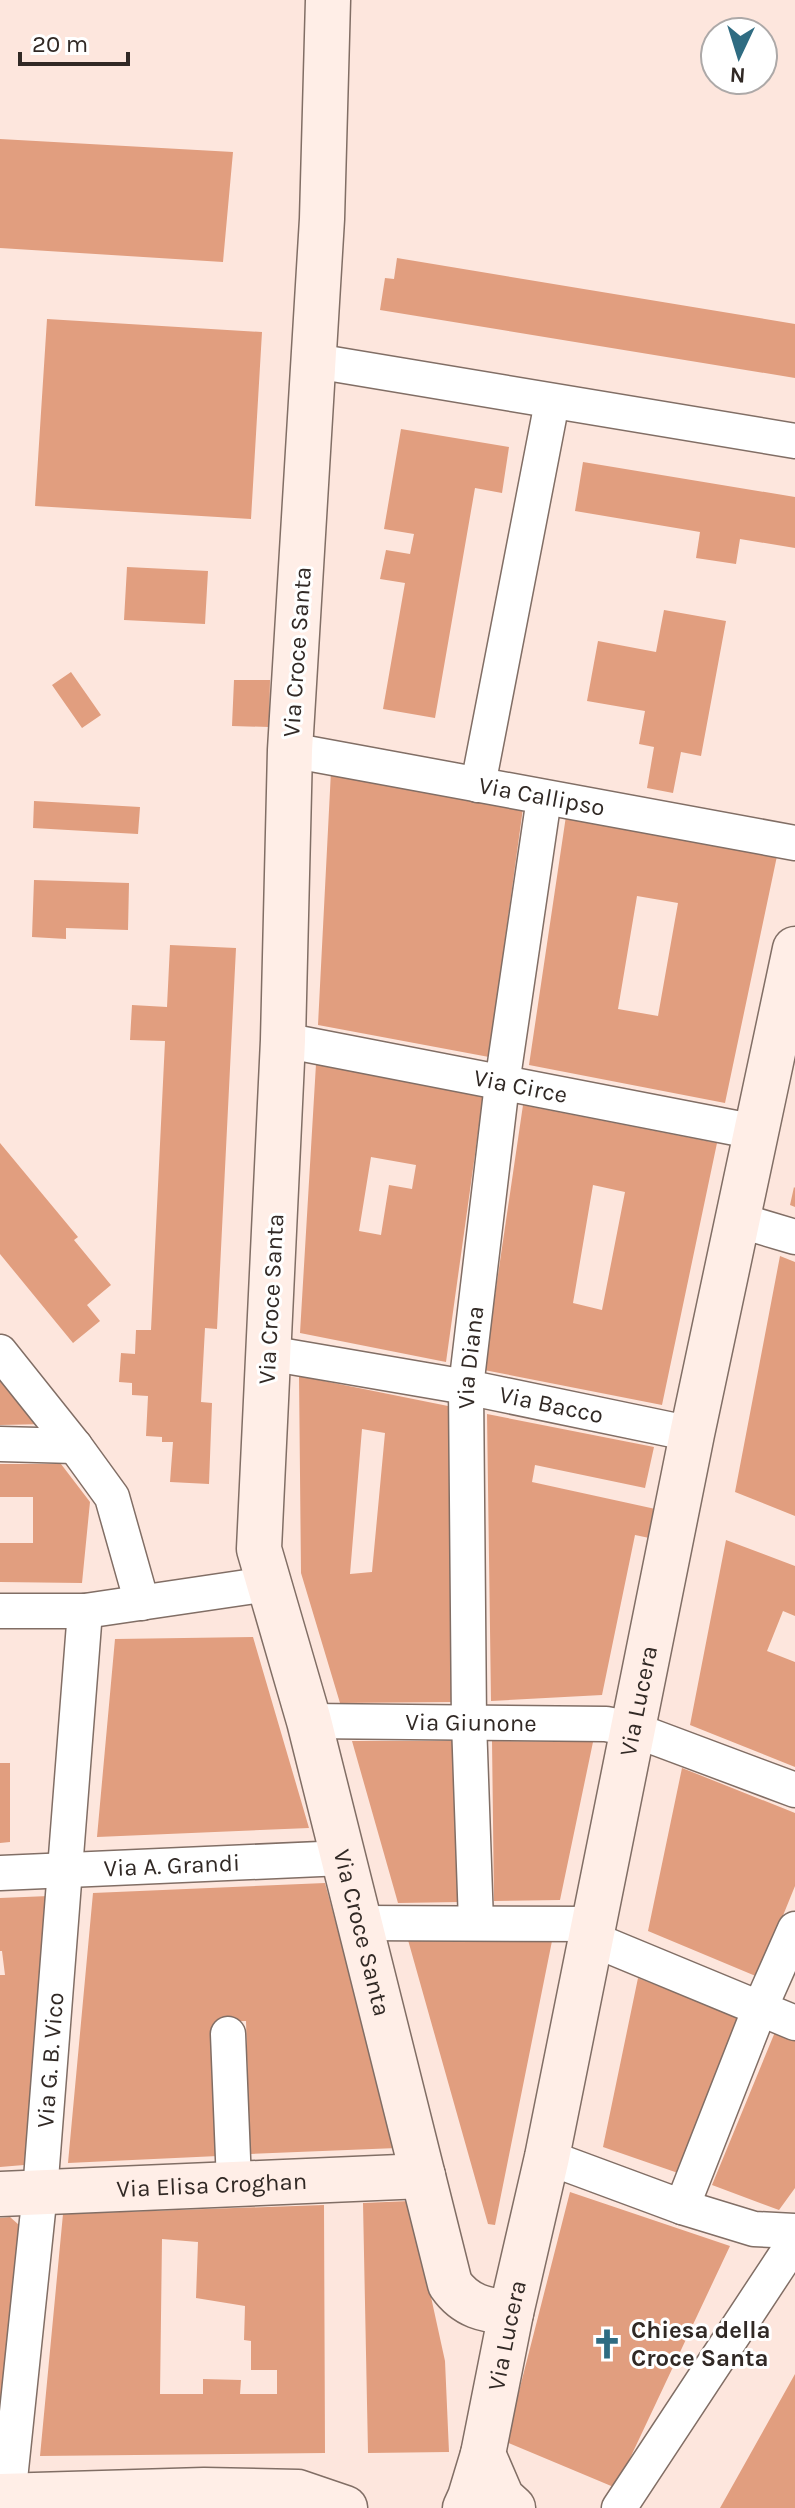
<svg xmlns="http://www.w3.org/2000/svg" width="795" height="2508" font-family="Karla,sans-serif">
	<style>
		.building { fill: #e19e7f; fill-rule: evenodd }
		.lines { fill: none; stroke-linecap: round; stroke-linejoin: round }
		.street-casing { stroke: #816e65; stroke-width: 37 }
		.secondary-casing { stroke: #816e65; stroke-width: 47 }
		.street { stroke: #fff; stroke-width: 34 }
		.secondary { stroke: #ffeee7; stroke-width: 44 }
		.labels { text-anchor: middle; stroke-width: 6; stroke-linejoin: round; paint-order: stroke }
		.street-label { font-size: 24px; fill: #312925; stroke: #fff }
		.poi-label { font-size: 24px; font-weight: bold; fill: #312925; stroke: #fff; text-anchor: start }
	</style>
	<rect width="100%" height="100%" fill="#fde6dd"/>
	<path class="building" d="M0 139 233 152 223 262 0 248Z
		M397 258 795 324V378L380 310 385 278 394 279Z
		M47 319 262 332 251 519 35 506Z
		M401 429 509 447 502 493 475 488 435 718 383 709 405 583 380 579 386 550 410 554 414 534 384 529Z
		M583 462 795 497V548L740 539 736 564 696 558 700 532 575 511Z
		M127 567 208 571 205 624 124 620Z
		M664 610 726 621 701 756 681 752 673 793 647 788 654 747 639 744 645 711 587 701 598 641 656 652Z
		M71 672 101 715 82 728 52 685Z
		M234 680H270L269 727 232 726Z
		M331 771 523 808 489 1057 318 1025Z
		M34 801 140 807 138 834 33 828Z
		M566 816 777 856 725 1103 529 1065ZM637 896 678 903 658 1016 618 1009Z
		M34 880 129 883 128 930 66 928V939L32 937Z
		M170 945 236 948 217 1329 205 1328 201 1402 212 1403 209 1484 170 1482 173 1442H162V1437L146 1436 148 1396 132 1395V1383L119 1382 121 1353 135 1354 136 1330H151L165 1041 130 1040 132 1005 167 1007Z
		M316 1064 483 1097 446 1362 300 1333ZM371 1157 416 1165 412 1189 389 1185 381 1235 359 1231Z
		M523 1105 717 1143 662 1405 484 1370ZM593 1185 625 1192 602 1310 573 1303Z
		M0 1143 78 1237 74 1240 111 1285 87 1305 100 1321 73 1343 0 1254Z
		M794 1187 795 1188V1207L790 1205Z
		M780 1256 795 1262V1516L735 1492Z
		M0 1365 47 1424 0 1425Z
		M299 1376 448 1406 455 1702 340 1703 301 1573ZM362 1429 385 1433 372 1572 350 1574Z
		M487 1414 654 1447 645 1488 535 1465 532 1482 660 1510 654 1539 635 1535 602 1695 491 1701Z
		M0 1464H61L90 1502 82 1583 0 1582V1543H33V1497H0Z
		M726 1540 795 1566V1616L783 1611 767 1651 795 1662V1767L690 1725Z
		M253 1637 309 1828 97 1837 115 1639Z
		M352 1741H456L460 1902 398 1903Z
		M492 1741 593 1742 560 1900 494 1901Z
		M0 1763H10V1842L0 1843Z
		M682 1768 795 1813V1886L758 1977 648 1931Z
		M325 1883 397 2148 250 2154 246 2021 214 2022 218 2156 68 2163 93 1893Z
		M49 1896 24 2165 0 2167V1975H5L2 1951H0V1898Z
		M553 1936 495 2225 488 2224 408 1940Z
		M638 1978 741 2018 678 2173 603 2147Z
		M775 2032 795 2040V2188L779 2210 712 2185Z
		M570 2192 730 2246 616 2488 506 2442Z
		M410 2201 445 2361 449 2452 368 2453 363 2203Z
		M324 2205 325 2453 40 2456 63 2214ZM162 2239 198 2242 196 2298 245 2306 244 2340 251 2341V2370H277V2394H240L241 2380 203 2379V2394H160Z
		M10 2217 19 2225 2 2406 0 2405V2218Z
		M795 2374V2508H720Z"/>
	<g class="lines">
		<g class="street-casing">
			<g id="street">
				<path d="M315 361 795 441"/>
				<path id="s1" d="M290 750 795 843"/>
				<path d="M478 785 552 402"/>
				<path id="s2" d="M283 1040 756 1132"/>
				<path d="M738 1220 795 1237"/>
				<path d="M0 1352 75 1446 112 1497 142 1603"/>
				<path id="s3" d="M268 1353 466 1387 692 1434"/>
				<path d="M0 1444 75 1446"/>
				<path d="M0 1611H85L268 1584"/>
				<path id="s4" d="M309 1721 606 1724 632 1729 795 1790"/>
				<path id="s5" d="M0 1873 343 1858"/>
				<path d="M360 1923 595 1924"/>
				<path id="s6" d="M476 1923 469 1722 466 1387 502 1084 544 798"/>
				<path d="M592 1939 795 2023"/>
				<path d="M228 2034 234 2183"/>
				<path d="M547 2157 682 2207 754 2229 795 2231"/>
				<path d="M682 2207 760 2008 795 1929"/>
				<path id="s7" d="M7 2508 40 2192 85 1611"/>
				<path d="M619 2508 795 2241"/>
			</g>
		</g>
		<g class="secondary-casing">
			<g id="secondary">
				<path id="s8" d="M328 0 322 219 290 750 283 1040 259 1549 309 1721 450 2284C466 2307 485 2310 511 2313"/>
				<path id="s9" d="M0 2194 423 2176"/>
				<path d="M483 2454 502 2498 513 2508"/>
				<path d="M0 2496 204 2490 298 2492 345 2508"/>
				<path id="s10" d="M465 2508 470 2497 483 2454 511 2313 547 2157 692 1434 795 949"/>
			</g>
		</g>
		<use href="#street" class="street"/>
		<use href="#secondary" class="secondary"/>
	</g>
	<defs>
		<g id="church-bare" transform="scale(2.4)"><path d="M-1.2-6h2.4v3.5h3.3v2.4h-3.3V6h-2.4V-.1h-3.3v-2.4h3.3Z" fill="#2f6c82" stroke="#fff" stroke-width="2.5" paint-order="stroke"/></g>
	</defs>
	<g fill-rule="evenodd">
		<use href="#church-bare" x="607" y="2344"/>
	</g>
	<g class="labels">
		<g class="street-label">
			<text transform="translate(297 652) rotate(-86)" y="8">Via Croce Santa</text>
			<text dy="8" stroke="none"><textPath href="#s1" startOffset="256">Via Callipso</textPath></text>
			<text dy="8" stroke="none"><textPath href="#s2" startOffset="242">Via Circe</textPath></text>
			<text transform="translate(271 1299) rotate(-87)" y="8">Via Croce Santa</text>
			<text dy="8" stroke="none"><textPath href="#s6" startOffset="566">Via Diana</textPath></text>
			<text dy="8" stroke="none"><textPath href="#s3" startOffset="288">Via Bacco</textPath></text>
			<text dy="8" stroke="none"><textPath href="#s10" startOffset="826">Via Lucera</textPath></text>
			<text dy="8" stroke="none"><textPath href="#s4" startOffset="162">Via Giunone</textPath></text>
			<text dy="8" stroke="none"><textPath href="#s5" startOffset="172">Via A. Grandi</textPath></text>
			<text dy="8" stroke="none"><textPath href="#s8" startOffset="1948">Via Croce Santa</textPath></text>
			<text dy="8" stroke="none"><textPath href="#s7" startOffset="450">Via G. B. Vico</textPath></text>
			<text dy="8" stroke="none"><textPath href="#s9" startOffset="212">Via Elisa Croghan</textPath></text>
			<text dy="8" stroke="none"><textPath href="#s10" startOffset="178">Via Lucera</textPath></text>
		</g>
		<g class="poi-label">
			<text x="631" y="2338">Chiesa della<tspan x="631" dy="28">Croce Santa</tspan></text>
		</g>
	</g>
	<g transform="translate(739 56) rotate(184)"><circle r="38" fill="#ffffff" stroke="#ada9a8" stroke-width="2"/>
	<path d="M0-6L14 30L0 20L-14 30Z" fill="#2f6c82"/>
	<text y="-12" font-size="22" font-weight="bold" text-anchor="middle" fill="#312925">N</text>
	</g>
	<path d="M20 52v12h108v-12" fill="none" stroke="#312925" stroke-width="4"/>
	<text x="32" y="52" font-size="24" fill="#312925" stroke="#ffffff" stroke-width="6" paint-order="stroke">20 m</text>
</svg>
